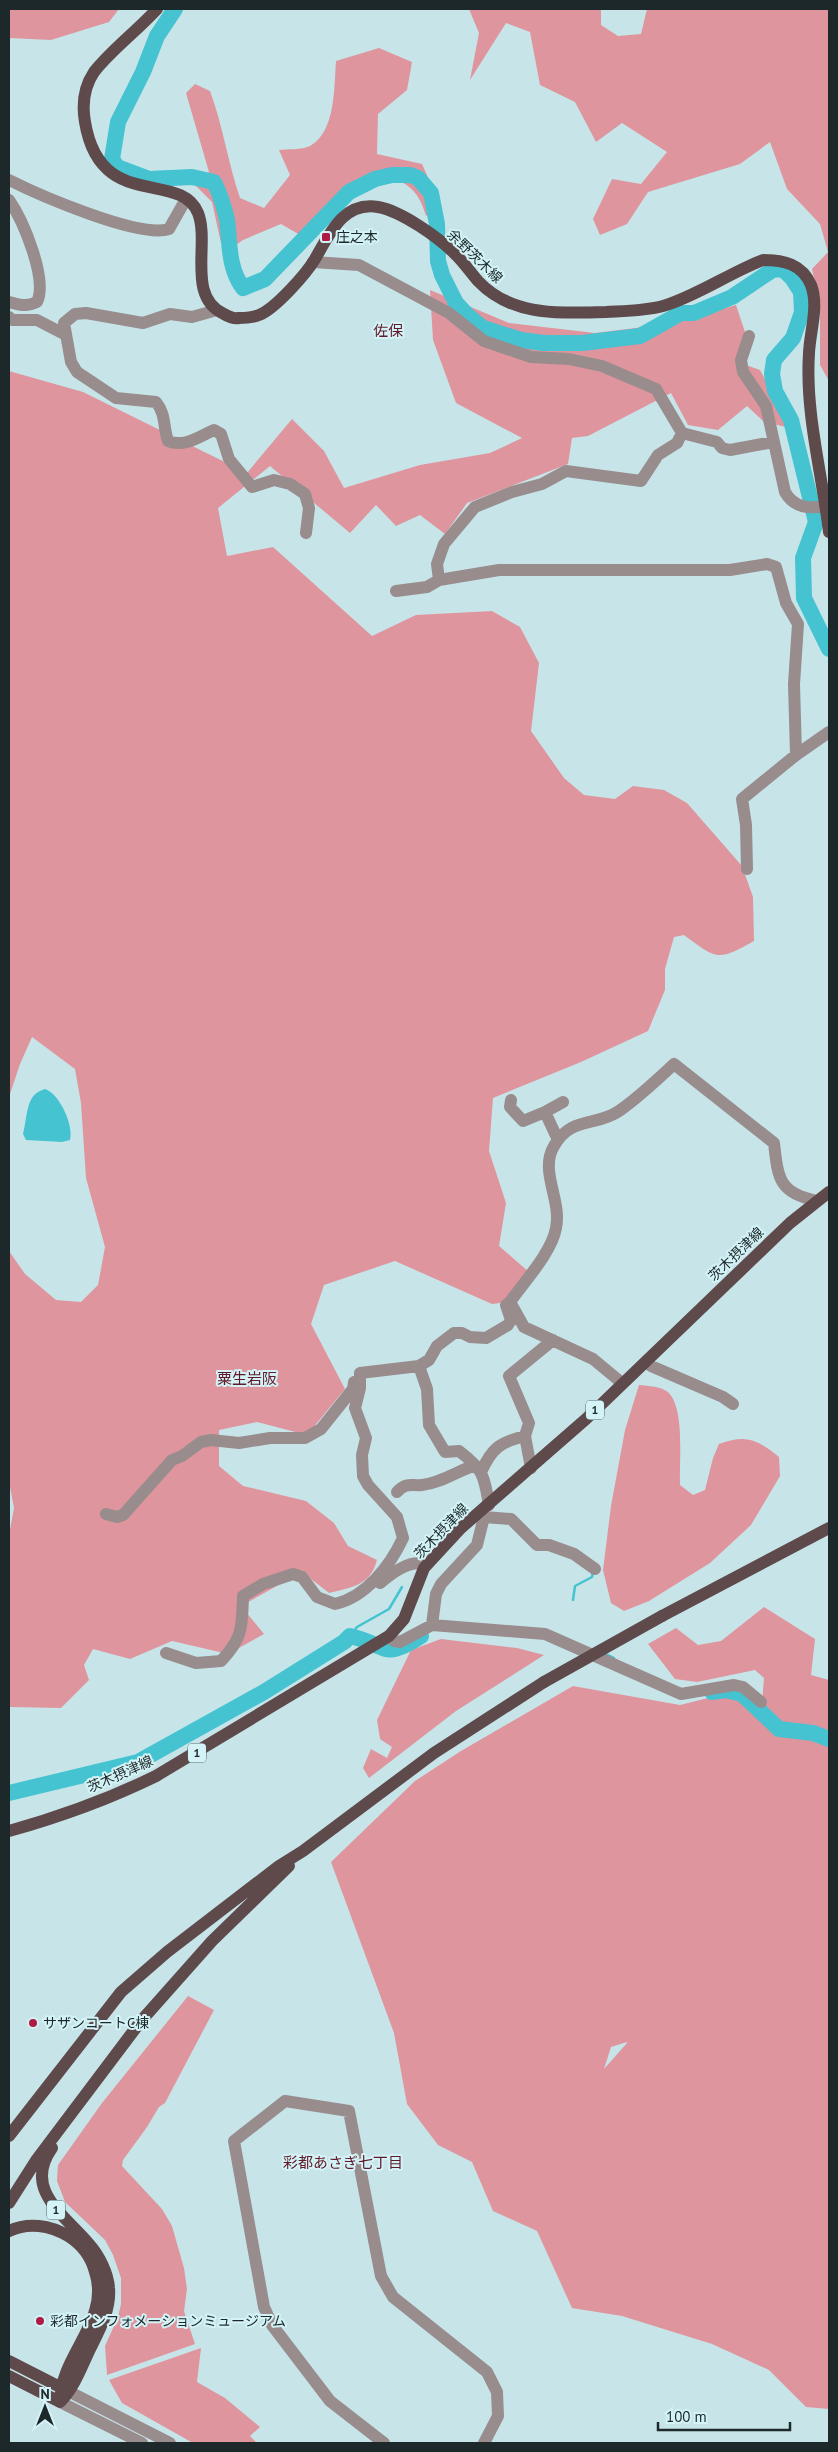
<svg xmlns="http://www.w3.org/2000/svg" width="838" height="2452" font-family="'PT Sans','Noto Sans JP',sans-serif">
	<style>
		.green { fill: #df959d; fill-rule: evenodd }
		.water { fill: #45c3d1 }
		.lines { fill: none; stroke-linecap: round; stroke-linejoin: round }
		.stream { stroke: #45c3d1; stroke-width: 2.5 }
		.river { stroke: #45c3d1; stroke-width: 16 }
		.minor { stroke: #988c8d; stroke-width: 12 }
		.major { stroke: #5e494b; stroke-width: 12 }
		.major-bridge { stroke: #5e494b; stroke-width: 12 }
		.poi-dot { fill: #af1b44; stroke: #d4f3f7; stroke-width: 2 }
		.labels { text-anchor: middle; stroke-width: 4; stroke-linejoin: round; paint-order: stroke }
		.shield { fill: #d4f3f7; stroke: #536567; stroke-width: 1 }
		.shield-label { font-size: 12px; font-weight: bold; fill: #1c2829 }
		.poi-label { font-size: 14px; fill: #1c2829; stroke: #d4f3f7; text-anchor: start }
		.street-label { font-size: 14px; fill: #1c2829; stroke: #d4f3f7 }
		.neighbourhood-label { font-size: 15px; fill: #601a28; stroke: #d4f3f7 }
	</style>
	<rect width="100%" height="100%" fill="#c7e5e9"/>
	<path class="green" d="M9 9H119L109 22 51 40 9 38Z
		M469 9H601V25L618 36 641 34 647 9H829V381L820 365V306L812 269 828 252 820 224 787 189 770 142 740 164 648 192 627 224 600 235 593 219 612 179 641 184 667 152 622 123 596 142 575 102 540 85 530 32 506 23 470 80 479 33Z
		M379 48 412 62 407 90 378 114 377 154 422 164 440 205 426 216C418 188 407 184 382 172L338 204 307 239 281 224 243 240 232 248 221 243 212 202 194 184 209 172 186 93 195 84 210 91C223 126 228 163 240 198L264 208 290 175 279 150C287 149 302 150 310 146 336 132 334 86 336 61Z
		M430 290 509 323 595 333 668 324 736 305 746 335 740 363 760 370 793 429 763 421 747 406 718 430 688 425 671 393 588 436 572 438 568 464 467 503 445 534 420 515 396 526 376 505 350 533 270 466 218 508 227 556 273 547 372 636 416 615 492 611 520 627 539 663 531 731 564 778 584 795 615 799 633 786 664 790 687 803 742 866 753 897 754 941C717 962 717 959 684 935L674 937 665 969V990L648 1031 581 1062 493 1098 489 1151 506 1203 499 1246 529 1272 508 1302 492 1304 395 1261 324 1285 311 1324 345 1389 307 1435 257 1422 219 1430V1466L243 1486 306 1501 334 1523 348 1546 377 1560C370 1586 352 1587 329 1593L302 1572 241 1606 264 1634 228 1654 172 1641 130 1659 93 1649 84 1665 89 1680 61 1708 9 1707V1535L14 1508 9 1482V1251L25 1274 56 1300 81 1302 98 1285 105 1247 86 1178 81 1103 75 1069 32 1037 20 1064 9 1097V371L83 392 247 473 292 419 324 451 344 488 420 465 490 453 522 438 456 403 433 340Z
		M639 1385C648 1386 662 1386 669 1393 685 1411 679 1460 680 1485L693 1495 705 1490 713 1458 719 1444C746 1434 757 1439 779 1457L780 1476 751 1525 710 1563 649 1601 624 1611 611 1603 603 1570 611 1506 625 1430Z
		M764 1607 815 1639 811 1675 829 1680V2409L806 2407 769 2370 712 2344 622 2316 572 2308 537 2231 493 2211 472 2162 438 2145 407 2104 394 2033 331 1862 415 1781 461 1751 573 1686 680 1705 724 1694 762 1703 764 1678 755 1670 697 1682 675 1679 648 1644 676 1628 698 1645 721 1641ZM627 2042V2043L604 2069 611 2047Z
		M441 1639 517 1648 544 1655 456 1711 369 1778 363 1768 371 1749 387 1758 392 1747 380 1739 377 1720 411 1650Z
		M188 1996 214 2010 165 2103 159 2107 147 2127 123 2160 122 2166 162 2209 172 2226 184 2268 187 2289 184 2311 195 2344 107 2375 105 2346 118 2317 121 2304V2278L113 2255 105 2240 65 2202 57 2181 58 2165 102 2103Z
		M201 2348 197 2382 225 2398 260 2427 250 2436 257 2443H193L122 2403 109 2380Z"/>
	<path class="water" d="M45 1089C60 1094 74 1126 70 1140L62 1142 26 1140 23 1134C28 1116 25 1094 45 1089Z"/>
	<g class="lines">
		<path class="stream" d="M573 1600 575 1586 592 1577 593 1572
			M350 1636 357 1627 389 1609 402 1587
			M604 1653 614 1658"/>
		<path class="river" d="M175 9 157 36 143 72 118 122 112 159 117 167 149 179 192 177 214 182C220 194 224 206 227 220 230 243 228 268 243 288L265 279 349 192 375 179 392 175H410L418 178 431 193 437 224 438 261 442 275 456 303 467 315 483 328 521 340 544 343H582L640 336 681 313H694L732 297 774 269 784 270 792 278 801 292 802 312 793 338 774 360 772 374 775 391 791 420 816 522 803 558 804 598 829 649
			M712 1692 726 1690 742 1694 779 1729 813 1733 829 1739
			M9 1793 138 1762 264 1692 344 1642 350 1636C388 1645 382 1661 421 1636"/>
		<path class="minor" d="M9 180C39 195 140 239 169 229L186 199
			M9 200C23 220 48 279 37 302 27 307 19 305 9 302
			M313 262 359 265 449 313 484 341 531 357 569 359 602 366 656 389 682 433 677 443 658 455 641 481 566 471 542 484 512 492 475 507 444 544 437 564 439 580
			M217 310 192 317 170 314 143 323 86 313 75 314 64 323 71 362 77 372 116 398 156 402C166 414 163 427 168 441 184 448 200 436 214 430L221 434 229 459 252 487 274 480 290 484 305 494 309 508 306 533
			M9 317 12 320H37L64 334
			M749 336 741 360 743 372 766 406 785 492C794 508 809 509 826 506
			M682 433 717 442 722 448 730 450 773 442
			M396 591 427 587 439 580 499 570H730L767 564 776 567 786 603 798 624 794 684 796 755
			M747 869 746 825 742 799 796 755 829 732
			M511 1100 510 1107 523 1121 545 1112 563 1102
			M545 1112 558 1140
			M647 1361 651 1366 723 1397 733 1404
			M419 1366 427 1389 429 1425 445 1452 459 1451C484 1470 484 1476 489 1505
			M622 1383 593 1359 524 1327 510 1302C524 1282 552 1252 556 1228 562 1200 539 1171 554 1146 571 1116 596 1127 619 1111 639 1097 657 1080 674 1064L774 1143C778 1179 779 1193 817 1201
			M531 1468 525 1436 529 1423 509 1376 553 1340
			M481 1472C492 1448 500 1442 525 1436
			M397 1492C406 1482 411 1486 422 1485 441 1483 458 1471 475 1465
			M106 1514 117 1517 123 1515 172 1460 182 1456 201 1442 211 1440 239 1443 270 1438H305L321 1429 353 1389 354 1382
			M484 1517 511 1519 537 1545H549L574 1554 595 1569
			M380 1583C391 1574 411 1558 426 1565
			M432 1625 436 1594 441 1584 477 1545 484 1517 479 1513
			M389 1636 394 1641 400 1642 432 1625 545 1634 681 1694 734 1685 743 1687 761 1702
			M166 1653 196 1663 221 1661C243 1638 242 1627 243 1596L263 1584 293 1574 302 1577 317 1597 335 1604C366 1597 390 1566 403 1538L397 1517 368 1485 363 1476 362 1455 366 1438 355 1408 360 1388V1373L419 1366 429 1360 437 1346 454 1333H462L470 1337 486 1338 508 1325 511 1320 506 1305 510 1302
			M60 2387 170 2443
			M60 2402 142 2443
			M384 2443 330 2401 272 2325 264 2307 234 2141 285 2101 349 2111 381 2276 393 2297 487 2372 497 2392 498 2416 484 2443"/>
		<path class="major" d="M157 9C138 30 111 50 94 72 84 87 82 105 85 122 100 213 180 169 198 213 210 243 186 297 224 314 229 317 234 319 239 318 245 318 254 317 259 315 275 309 306 274 315 259 329 235 343 201 378 207 401 211 438 237 454 253 463 261 470 272 478 281 512 317 560 313 606 312 625 311 645 311 663 306 695 297 731 272 763 260 784 260 802 264 811 285 819 306 810 331 809 353 805 413 822 473 829 532
			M662 1616 829 1528
			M9 1831C59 1817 109 1799 156 1776L389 1636 404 1619 424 1568 461 1528 586 1419 790 1223 829 1192
			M9 2136 121 1992 167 1952 279 1866 303 1851 434 1753 544 1682
			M52 2148C22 2190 66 2216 89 2244 99 2255 108 2273 109 2288 111 2310 99 2331 90 2349 81 2368 74 2388 60 2402
			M9 2203 37 2159 141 2021 212 1941 289 1866
			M9 2231C28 2222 50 2225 68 2236 81 2244 91 2257 95 2272 111 2321 60 2355 60 2402
			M9 2361 60 2387
			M9 2376 60 2402"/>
		<path class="major-bridge" d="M544 1682 662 1616"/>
	</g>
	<g class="poi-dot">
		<rect x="321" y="232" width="10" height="10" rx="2.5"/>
		<circle cx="33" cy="2023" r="5"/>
		<circle cx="40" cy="2321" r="5"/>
	</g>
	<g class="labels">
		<g class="shield">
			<rect x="586" y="1400.5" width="18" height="19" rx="4"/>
			<rect x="188" y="1743.5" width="18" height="19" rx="4"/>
			<rect x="47" y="2200.5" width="18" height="19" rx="4"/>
		</g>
		<g class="shield-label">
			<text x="595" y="1414">1</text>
			<text x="197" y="1757">1</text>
			<text x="56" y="2214">1</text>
		</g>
		<g class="poi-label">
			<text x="336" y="242">庄之本</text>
			<text x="43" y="2028">サザンコートC棟</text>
			<text x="50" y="2326">彩都インフォメーションミュージアム</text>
		</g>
		<g class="street-label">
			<text transform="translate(475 256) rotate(44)" y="5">余野茨木線</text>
			<text transform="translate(736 1254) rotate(-44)" y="5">茨木摂津線</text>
			<text transform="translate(441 1531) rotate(-46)" y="5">茨木摂津線</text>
			<text transform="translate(120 1774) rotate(-24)" y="5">茨木摂津線</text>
		</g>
		<g class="neighbourhood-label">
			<text x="388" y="336">佐保</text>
			<text x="247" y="1384">粟生岩阪</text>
			<text x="343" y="2168">彩都あさぎ七丁目</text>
		</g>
	</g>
	<rect width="838" height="2452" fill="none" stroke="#1c2829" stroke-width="20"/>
	<g transform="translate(45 2407)" stroke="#d4f3f7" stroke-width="4" paint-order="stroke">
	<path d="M0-4L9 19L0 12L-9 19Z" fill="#1c2829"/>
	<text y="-8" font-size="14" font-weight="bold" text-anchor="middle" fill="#1c2829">N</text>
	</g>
	<path d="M658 2422v8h132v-8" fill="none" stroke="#1c2829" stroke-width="2.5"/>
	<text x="666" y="2422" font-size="15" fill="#1c2829" stroke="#d4f3f7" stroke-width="4" paint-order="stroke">100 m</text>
</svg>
